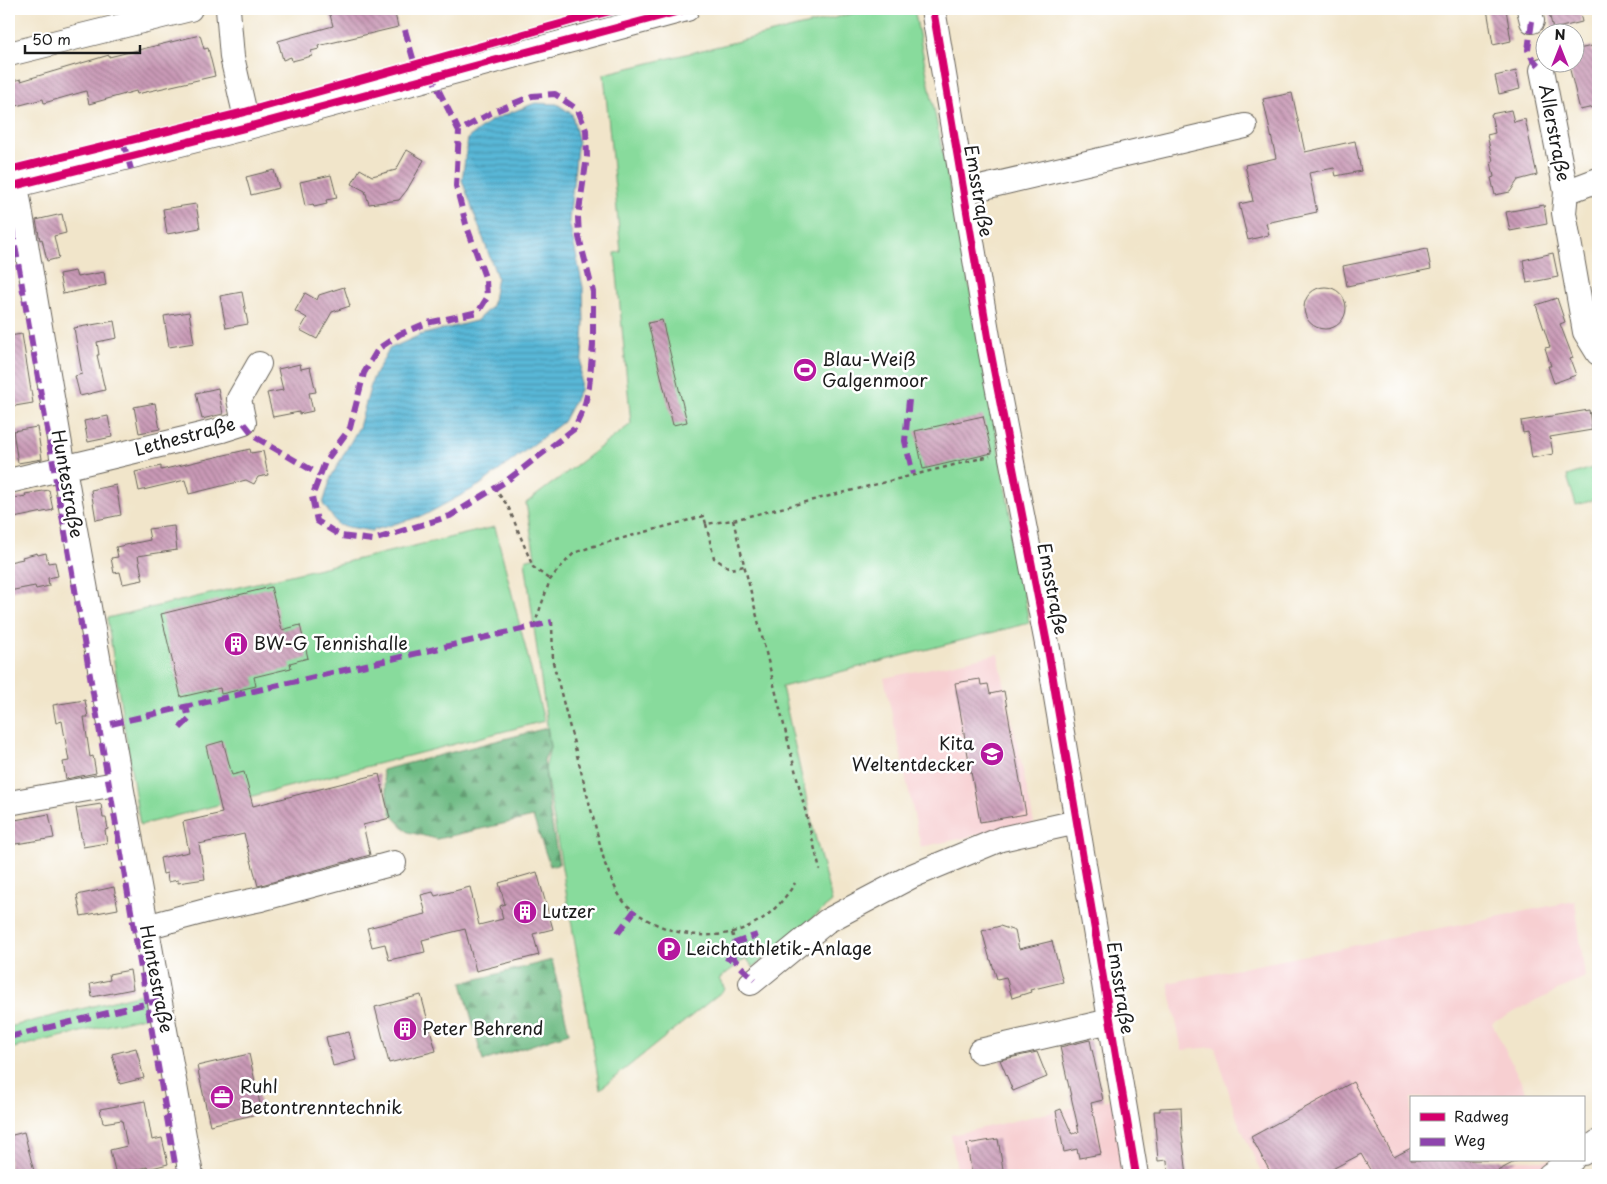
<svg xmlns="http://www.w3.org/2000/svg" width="1607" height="1184" font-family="'Playpen Sans',sans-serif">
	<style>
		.built { fill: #f7cfd1 }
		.green { fill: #88db9c; stroke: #527c5c }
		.forest { fill: url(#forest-firs); stroke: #456c50 }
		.water { fill: url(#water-rules); stroke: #3a6a7a }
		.building { fill: url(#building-back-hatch) }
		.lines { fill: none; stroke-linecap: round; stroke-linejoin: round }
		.minor-casing { stroke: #676259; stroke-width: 26 }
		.path { stroke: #676259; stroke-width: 2.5; stroke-dasharray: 4 4; stroke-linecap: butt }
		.minor { stroke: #fff; stroke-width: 24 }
		.quiet { stroke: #8e44ad; stroke-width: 6; stroke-dasharray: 12 6; stroke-linecap: butt }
		.cycleway-casing { stroke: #fff; stroke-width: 11 }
		.cycleway { stroke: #d6006c; stroke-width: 8 }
		.labels { text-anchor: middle; stroke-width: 5; stroke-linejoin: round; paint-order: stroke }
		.street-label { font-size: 18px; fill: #1c1c1c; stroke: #fff }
		.poi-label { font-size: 18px; fill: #1c1c1c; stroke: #fff; text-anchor: start }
	</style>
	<defs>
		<pattern id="forest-firs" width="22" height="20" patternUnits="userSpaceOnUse" patternTransform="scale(1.25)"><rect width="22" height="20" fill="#6ebb84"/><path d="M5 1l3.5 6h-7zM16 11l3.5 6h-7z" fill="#5a976b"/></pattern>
		<pattern id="water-rules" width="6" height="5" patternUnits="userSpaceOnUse" patternTransform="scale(1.25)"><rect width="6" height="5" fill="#59b7d7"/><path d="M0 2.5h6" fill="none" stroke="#4994ae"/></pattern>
		<pattern id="building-back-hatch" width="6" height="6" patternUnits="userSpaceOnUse" patternTransform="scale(1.25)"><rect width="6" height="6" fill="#c999b6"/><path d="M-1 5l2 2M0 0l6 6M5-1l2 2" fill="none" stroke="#a27c93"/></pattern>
	</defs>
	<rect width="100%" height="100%" fill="#fff"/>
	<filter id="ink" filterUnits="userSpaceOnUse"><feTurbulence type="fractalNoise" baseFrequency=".02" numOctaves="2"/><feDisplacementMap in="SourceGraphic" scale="10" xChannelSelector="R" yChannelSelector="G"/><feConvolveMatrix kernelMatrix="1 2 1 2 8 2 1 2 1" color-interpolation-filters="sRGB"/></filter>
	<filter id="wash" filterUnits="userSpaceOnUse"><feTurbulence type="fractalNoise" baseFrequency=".0096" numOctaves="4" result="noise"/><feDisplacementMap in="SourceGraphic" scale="20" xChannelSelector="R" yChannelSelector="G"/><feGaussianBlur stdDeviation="1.12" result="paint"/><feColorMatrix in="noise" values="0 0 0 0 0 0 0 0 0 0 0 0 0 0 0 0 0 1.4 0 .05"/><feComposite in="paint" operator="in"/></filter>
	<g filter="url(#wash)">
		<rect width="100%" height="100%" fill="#f1e5ca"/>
		<path class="built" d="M998 654 1034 823 921 847 884 678Z
			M1575 901 1585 977 1492 1023 1529 1098H1411V1160H1553L1528 1175H1262L1237 1119 1215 1047 1182 1050 1168 983Z
			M1119 1097 1132 1175H958L951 1135Z"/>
		<path class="green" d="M871 9H914L978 330 1029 623 782 687 812 824 832 902 753 967 746 958 719 979 725 989 600 1089 545 769 550 747 525 560 535 557 526 503 631 424 615 253 621 252 604 74Z
			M1598 466V499L1576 505 1567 476Z
			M495 527 544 721 140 825 107 618Z
			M149 992 152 1015 9 1049V1027Z"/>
		<path class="forest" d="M547 728 550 747 544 760 550 814 559 864 550 866 533 817 437 839 408 832 391 814 382 770Z
			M552 960 569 1033 483 1061 462 983Z"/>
		<path class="water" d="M535 103 557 104 572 114 578 139 569 221 583 287 584 323 580 390 563 422 480 485 425 515 371 531 338 525 323 504 331 477 359 427 373 378 389 349 420 335 476 321 492 306 497 277 462 180 468 138 492 120Z"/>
		<g id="blocks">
			<path class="building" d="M339 9H394L398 27 318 46 319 49 311 51 312 56 292 61 291 57 283 60 278 41 333 26 329 11Z
				M1487 9H1506L1511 41 1493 45Z
				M1548 9H1579L1582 22 1553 29Z
				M200 35 204 49 208 48 215 76 137 94 136 91 89 104 86 91 44 103 43 99 9 108V82L21 79V81L109 55V57Z
				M1592 46 1598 72V106L1580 110 1568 62H1574V50Z
				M1516 71 1520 89 1499 94 1495 76Z
				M1292 93 1305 152 1355 141 1361 171 1336 176 1334 168 1309 173 1317 212 1266 223 1269 235 1248 240 1239 204 1253 201 1245 165 1276 158 1263 99Z
				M1511 110 1514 122 1525 119 1537 175 1518 180 1510 192 1495 195 1491 178 1494 177 1491 162 1493 161 1487 135 1495 133 1491 114Z
				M407 150 424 160 407 190 399 200 369 204 365 191 352 184 360 169 372 176 396 170Z
				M274 170 279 188 251 195 246 177Z
				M331 175 337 198 326 200 327 204 314 207 313 204 305 206 300 182Z
				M196 204 200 228 167 234 163 209Z
				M1544 205 1547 224 1510 231 1506 212Z
				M62 214 66 233 54 236 59 258 47 261 42 239 40 240 36 220Z
				M1427 249 1431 269 1347 286 1343 266Z
				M1553 253 1558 277 1527 283 1523 260Z
				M75 271 77 277 104 272 106 285 63 294 59 274Z
				M344 287 350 306 332 312 317 339 300 330 307 318 295 311 305 293 317 300 319 295Z
				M1304 308a21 21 0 1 1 42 0a21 21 0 1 1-42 0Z
				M242 292 248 324 226 328 220 296Z
				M1557 298 1565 322 1560 324 1573 358 1570 359 1576 375 1554 383 1548 366H1551L1545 348 1550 347 1536 305Z
				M189 312 194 343 169 347 164 316Z
				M662 320 687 422 673 425 648 323Z
				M114 321 117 338 97 342 99 355H97L105 390 80 396 75 376 82 374 74 328Z
				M22 334 33 403 9 407V336Z
				M300 364 301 369 310 367 316 392 309 393 313 411 299 414V412L273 417 267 393 283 390 278 369Z
				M218 388 223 414 202 419 196 393Z
				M155 403 160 429 139 433 134 407Z
				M1589 410 1592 430 1550 437 1553 454 1532 458 1528 432 1523 433 1521 421Z
				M108 416 112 437 88 442 84 421Z
				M983 416 992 453 923 469 915 431Z
				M37 427 42 459 18 463 13 431Z
				M250 449 251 453 263 451 268 475 258 477 254 484 246 480 189 494 185 480 139 491 135 472 161 466V470Z
				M116 485 121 515 96 520 91 490Z
				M49 490 53 510 9 519V499L26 496 25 494Z
				M174 526 177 550 138 556 143 580 123 584 120 572 114 573 111 558 118 557 116 547 150 540 148 529Z
				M37 553 38 555 46 553 48 563 55 562 58 576 48 578 49 586 36 589 35 586 9 591 10 581 9 562 23 559 22 557Z
				M271 587 282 630 300 625 308 658 290 663 291 668 254 677 256 686 221 694 220 688 181 697 161 614Z
				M980 679 981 685 988 684 990 694 1004 691 1026 814 980 822 955 683Z
				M85 700 88 717H84L90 757 93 756 96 773 66 779 63 762 69 761 62 721 56 723 53 705Z
				M223 741 232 775 244 772 253 806 379 774 390 818 363 825 370 855 258 886 244 834 199 844 205 879 178 883V880L168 882 167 873 163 874 160 858 189 852 183 822 222 813 206 746Z
				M101 804 103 818H106L108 829 105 830 107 843 83 847 76 808Z
				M49 814 54 838 9 845V821Z
				M537 872 553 929 533 934 539 955 476 971 465 929 422 940 425 952 389 960 385 944 372 947 367 928 426 914 421 895 433 892 435 896 470 887 479 925 503 919 500 906 505 904 499 883Z
				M114 887 118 909 81 916 77 895Z
				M1000 926 1015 931 1019 949 1052 941 1063 982 1030 990 1031 992 1012 998 1006 977 997 979 991 960H990L982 931Z
				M130 970 133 989 92 997 90 984 110 980 109 974Z
				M421 995 436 1051 389 1063 375 1007Z
				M349 1032 356 1060 333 1066 326 1037Z
				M1090 1040 1103 1100 1091 1103 1101 1154 1079 1158 1077 1149 1064 1152 1056 1111 1061 1109 1072 1134 1079 1132 1060 1047Z
				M136 1048 144 1078 120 1084 112 1054Z
				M1037 1052 1047 1077 1013 1091 1000 1060Z
				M249 1054 262 1113 210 1125 197 1066Z
				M1353 1082 1394 1157 1411 1148V1160H1518L1490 1175H1373L1361 1154 1321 1175H1272L1251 1137Z
				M145 1101 152 1140 162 1138 168 1164 148 1169 147 1167 116 1175 110 1150 127 1146 122 1120 103 1123 100 1109Z
				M1181 1107 1182 1134 1187 1175H1168L1167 1160 1158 1161 1154 1111H1160V1108Z
				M24 1132 35 1175H9V1136Z
				M998 1139 1004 1175H972L967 1144Z"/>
		</g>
	</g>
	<g filter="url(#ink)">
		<use href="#blocks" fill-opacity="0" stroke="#676259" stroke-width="1"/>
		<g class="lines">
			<g class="minor-casing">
				<path id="minor" d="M228 9 232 57 248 127
					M933 9 990 349 1048 649 1136 1175
					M1529 9 1532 21
					M9 54 190 9
					M1542 70 1566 192 1598 180
					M16 185 64 468 191 1175
					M9 187 248 127 687 9
					M963 192 1245 126
					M1566 192 1564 213 1585 332 1598 353
					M9 481 222 430 244 423 239 399 259 364
					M9 803 121 783
					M146 927 209 910 261 899 394 863
					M751 983 827 921 912 876 1001 839 1077 822
					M980 1051 1110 1021
					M1583 1153 1598 1142
					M1550 1175 1572 1160"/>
			</g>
			<path class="path" d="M494 488 508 506 533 567 550 580
				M733 520 820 870
				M706 524 714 558 731 569 744 566
				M552 622 553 662 605 864C611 877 616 894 626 904 658 935 715 946 755 923 772 914 785 899 795 883
				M534 626 550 580 557 571 574 553 594 546 704 516 706 524 733 520 990 456
				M732 933 735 943"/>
			<use href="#minor" class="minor"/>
			<path class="quiet" d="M1532 21 1528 50 1532 58 1542 70
				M405 30 416 69
				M430 73 459 131 491 113 532 96 555 94 578 110 586 130 587 157 578 217 579 237 593 292V345L589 387 584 408 574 429 505 482 450 516 373 540 341 536 317 521 312 497 325 462 350 428 364 373 378 349 400 334 427 323 478 312 487 298 486 280 466 224 456 186 459 131
				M123 142 131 169
				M9 211 177 1175
				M909 400 905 441 913 474
				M244 423 255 437 320 475
				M111 724 552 622
				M180 728 189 719 186 706
				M618 933 635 910
				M730 953 738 964 755 980
				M727 961 735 943 757 935
				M9 1037 161 1000"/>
			<g class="cycleway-casing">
				<path id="cycleway" d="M933 9 990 349 1048 649 1136 1175
					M9 170 245 112 578 19 618 9
					M9 187 248 127 687 9"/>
			</g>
			<use href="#cycleway" class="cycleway"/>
		</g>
	</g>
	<defs>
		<g id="stadium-disc" transform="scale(1.25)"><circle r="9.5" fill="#b5179e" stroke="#fff"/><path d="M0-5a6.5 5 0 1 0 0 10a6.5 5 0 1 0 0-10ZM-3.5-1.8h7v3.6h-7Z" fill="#fff"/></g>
		<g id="building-disc" transform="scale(1.25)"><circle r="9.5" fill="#b5179e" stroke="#fff"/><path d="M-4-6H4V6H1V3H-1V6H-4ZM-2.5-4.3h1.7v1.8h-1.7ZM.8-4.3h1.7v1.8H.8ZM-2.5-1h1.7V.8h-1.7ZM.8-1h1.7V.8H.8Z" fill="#fff"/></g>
		<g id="school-disc" transform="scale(1.25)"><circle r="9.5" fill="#b5179e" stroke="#fff"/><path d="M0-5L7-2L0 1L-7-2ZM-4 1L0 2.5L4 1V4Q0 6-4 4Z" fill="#fff"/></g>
		<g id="parking-disc" transform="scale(1.25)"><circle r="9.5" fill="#b5179e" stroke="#fff"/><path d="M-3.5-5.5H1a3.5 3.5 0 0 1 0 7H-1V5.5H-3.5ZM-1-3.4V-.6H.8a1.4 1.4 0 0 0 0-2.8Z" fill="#fff"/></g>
		<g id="office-disc" transform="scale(1.25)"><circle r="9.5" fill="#b5179e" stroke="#fff"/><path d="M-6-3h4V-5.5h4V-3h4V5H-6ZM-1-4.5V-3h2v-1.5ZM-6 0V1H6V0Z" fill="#fff"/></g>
	</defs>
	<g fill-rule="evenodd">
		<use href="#stadium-disc" x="805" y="370"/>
		<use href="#building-disc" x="236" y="644"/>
		<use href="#school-disc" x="992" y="754"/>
		<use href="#building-disc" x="525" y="912"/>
		<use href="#parking-disc" x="669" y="949"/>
		<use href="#building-disc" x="405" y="1029"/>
		<use href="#office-disc" x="222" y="1097"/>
	</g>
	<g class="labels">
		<g class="street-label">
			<text transform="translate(1554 133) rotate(79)" y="6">Allerstraße</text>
			<text transform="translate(978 191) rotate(80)" y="6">Emsstraße</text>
			<text transform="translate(185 437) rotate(-15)" y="6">Lethestraße</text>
			<text transform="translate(67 484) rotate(80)" y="6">Huntestraße</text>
			<text transform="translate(1052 589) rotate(79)" y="6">Emsstraße</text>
			<text transform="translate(156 979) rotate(79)" y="6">Huntestraße</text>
			<text transform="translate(1120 988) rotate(81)" y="6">Emsstraße</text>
		</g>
		<g class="poi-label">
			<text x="822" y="366">Blau-Weiß<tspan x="822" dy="21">Galgenmoor</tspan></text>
			<text x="254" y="650">BW-G Tennishalle</text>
			<text x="974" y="750" text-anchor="end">Kita<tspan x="974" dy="21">Weltentdecker</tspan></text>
			<text x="542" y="918">Lutzer</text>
			<text x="686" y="955">Leichtathletik-Anlage</text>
			<text x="422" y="1035">Peter Behrend</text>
			<text x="240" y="1093">Ruhl<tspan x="240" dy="21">Betontrenntechnik</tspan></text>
		</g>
	</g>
	<rect width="1607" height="1184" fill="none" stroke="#fff" stroke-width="30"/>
	<rect x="1410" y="1096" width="175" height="65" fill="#ffffff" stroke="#a4a4a4"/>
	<rect x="1420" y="1113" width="25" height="8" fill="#d6006c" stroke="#a4a4a4"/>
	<text x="1454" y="1122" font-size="15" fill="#1c1c1c">Radweg</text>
	<rect x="1420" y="1138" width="25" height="8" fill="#8e44ad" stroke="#a4a4a4"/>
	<text x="1454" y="1146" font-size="15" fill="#1c1c1c">Weg</text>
	<g transform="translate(1560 48)"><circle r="24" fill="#ffffff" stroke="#a4a4a4"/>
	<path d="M0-4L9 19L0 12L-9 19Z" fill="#b5179e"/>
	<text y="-8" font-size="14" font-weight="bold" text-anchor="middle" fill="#1c1c1c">N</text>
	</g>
	<path d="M25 45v8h115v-8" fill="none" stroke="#1c1c1c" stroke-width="2.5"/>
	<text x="32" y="45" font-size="15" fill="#1c1c1c" stroke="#ffffff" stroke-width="4" paint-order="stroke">50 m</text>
</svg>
